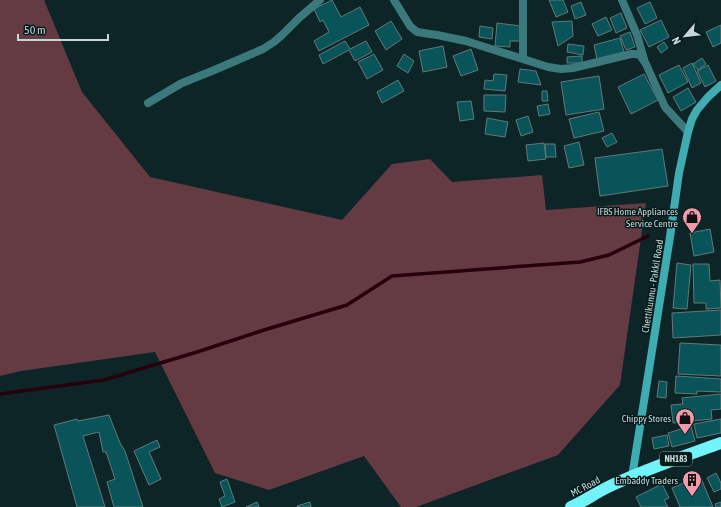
<svg xmlns="http://www.w3.org/2000/svg" width="721" height="507" font-family="'Asap Condensed',sans-serif">
	<style>
		.green { fill: #643b42 }
		.lines { fill: none; stroke-linecap: round; stroke-linejoin: round }
		.stream { stroke: #26010b; stroke-width: 3.5 }
		.building { fill: #085458; stroke: #607a7b }
		.street { stroke: #3b797c; stroke-width: 8 }
		.secondary { stroke: #3facb2; stroke-width: 8 }
		.highway { stroke: #71f3fa; stroke-width: 12 }
		.labels { text-anchor: middle; stroke-width: 3; stroke-linejoin: round; paint-order: stroke }
		.shield { fill: #041b1c; stroke: #8c9d9e; stroke-width: 1 }
		.shield-label { font-size: 9px; font-weight: bold; fill: #c7d5d5 }
		.poi-label { font-size: 10px; fill: #c7d5d5; stroke: #041b1c; text-anchor: end }
		.street-label { font-size: 10px; fill: #c7d5d5; stroke: #041b1c }
	</style>
	<rect width="100%" height="100%" fill="#0d2526"/>
	<path class="green" d="M0 0H44L82 92 150 177 342 220 392 164 430 159 452 182 542 175 546 210 646 203 620 385 558 455 416 507H401L364 456 269 490 215 473 155 352 21 371 0 376Z"/>
	<g class="lines">
		<path class="stream" d="M0 394 104 380 197 352 264 330 347 305 392 276 580 262 609 255 648 236"/>
	</g>
	<path class="building" d="M332 0 341 17 360 7 369 25 319 51 314 41 329 32 323 20 320 22 314 9Z
		M549 0H563L568 12 556 17Z
		M581 2 586 15 575 19 571 6Z
		M650 2 657 18 645 24 637 8Z
		M621 13 627 28 616 33 610 18Z
		M606 17 612 30 598 36 592 24Z
		M661 20 669 37 649 47 640 30Z
		M391 21 402 39 386 50 375 31Z
		M572 21 573 36 558 46 552 22Z
		M497 23 521 26 520 41H510V47L495 46Z
		M721 25V43L713 47 706 32Z
		M480 26 493 28 492 39 479 37Z
		M630 32 635 47 626 50 620 36Z
		M620 38 624 52 597 59 594 45Z
		M345 41 350 49 366 41 372 52 355 61 349 50 323 64 319 55Z
		M664 42 668 48 661 53 657 47Z
		M568 44 584 46 583 55 567 52Z
		M443 46 447 67 423 72 419 51Z
		M471 49 478 70 461 76 453 56Z
		M374 54 383 70 367 79 358 62Z
		M404 54 414 61 408 73 397 66Z
		M582 56V63H567V57Z
		M702 58 706 64 698 70 693 64Z
		M692 63 701 83 692 88 683 68Z
		M679 65 688 82 668 93 659 75Z
		M708 65 716 81 705 87 697 71Z
		M520 69 536 71 541 85 518 82Z
		M494 74 507 75 505 91 484 89 485 80 493 81Z
		M644 74 658 100 631 114 618 87Z
		M599 76 604 109 566 115 561 82Z
		M398 80 404 91 382 103 377 92Z
		M688 88 696 102 681 111 673 97Z
		M542 91H547L548 101H542Z
		M484 95H506L505 112 484 111Z
		M471 101 474 119 460 121 457 102Z
		M548 104 550 114 539 116 537 106Z
		M599 112 604 131 574 138 569 119Z
		M528 116 533 132 521 136 516 120Z
		M487 118 508 122 505 137 485 134Z
		M612 133 617 142 607 147 602 138Z
		M579 142 584 165 569 168 564 146Z
		M544 143 546 159 528 161 526 145Z
		M545 144H555L556 157H546Z
		M662 149 668 186 600 196 595 158Z
		M710 229 714 252 694 256 690 233Z
		M677 263 691 265 687 309 673 308Z
		M693 264H709L710 281 720 280 721 308 706 309V303H694Z
		M721 310V335L673 338 672 313Z
		M680 343 721 345V376L678 374Z
		M676 376 721 379V392L697 391V394L675 393Z
		M659 381 667 382 666 398 657 397Z
		M721 394V409L711 410 712 419 673 423 671 405 683 404 682 398Z
		M109 415 120 443 125 451 143 507H114L107 482 115 479 106 452H103L99 432 83 436 105 507H77L54 425 77 419 78 421Z
		M721 419V433L697 438 694 424Z
		M691 426 695 441 672 447 668 433Z
		M667 435 669 446 654 449 652 438Z
		M157 440 160 447 149 452 161 479 149 485 134 451Z
		M716 473 721 483V489L714 492 707 478Z
		M700 476 713 507H680L672 488Z
		M227 479 235 502 222 507 219 499 225 496 220 482Z
		M662 484 669 498 664 500 668 507H641L636 497Z
		M257 502 259 507H246Z
		M310 502 311 507H297V506Z
		M721 502V507H716L715 504Z"/>
	<g class="lines">
		<path class="street" d="M394 0 410 26 417 32 437 35 466 41 548 67 561 69 573 68 631 54H636L640 55 646 64 665 107 688 132
			M622 0 637 35 644 59
			M523 59V0
			M148 103 182 83 212 71 263 49 274 42 282 35 299 18 320 0"/>
		<path class="secondary" d="M632 477 670 237 679 173 688 132 692 119 697 110 708 97 721 85"/>
		<path class="highway" d="M571 507C583 502 594 494 606 488 643 470 682 457 721 443"/>
	</g>
	<defs>
		<g id="shop-pin" transform="scale(1)"><path d="M0 17L-7.5 6A9.5 9.5 0 1 1 7.5 6Z" fill="#f39aaa" stroke="#041b1c"/><path d="M-5-2.5h2.3a2.7 3.5 0 0 1 5.4 0H5L5.5 6h-11ZM-1.5-2.5h3a1.5 2.3 0 0 0-3 0Z" fill="#111"/></g>
		<g id="building-pin" transform="scale(1)"><path d="M0 17L-7.5 6A9.5 9.5 0 1 1 7.5 6Z" fill="#f39aaa" stroke="#041b1c"/><path d="M-4-6H4V6H1V3H-1V6H-4ZM-2.5-4.3h1.7v1.8h-1.7ZM.8-4.3h1.7v1.8H.8ZM-2.5-1h1.7V.8h-1.7ZM.8-1h1.7V.8H.8Z" fill="#111"/></g>
	</defs>
	<g fill-rule="evenodd">
		<use href="#shop-pin" x="692" y="217"/>
		<use href="#shop-pin" x="685" y="418"/>
		<use href="#building-pin" x="692" y="480"/>
	</g>
	<g class="labels">
		<rect class="shield" x="660" y="452" width="32" height="14" rx="3"/>
		<g class="shield-label">
			<text x="676" y="462">NH183</text>
		</g>
		<g class="poi-label">
			<text x="678" y="215">IFBS Home Appliances<tspan x="678" dy="12">Service Centre</tspan></text>
			<text x="671" y="422">Chippy Stores</text>
			<text x="678" y="484">Embaddy Traders</text>
		</g>
		<g class="street-label">
			<text transform="translate(652 286) rotate(-81)" y="4">Chettikunnu - Pakkil Road</text>
			<text transform="translate(585 486) rotate(-28)" y="4">MC Road</text>
		</g>
	</g>
	<g transform="translate(685 36) rotate(242)" stroke="#041b1c" stroke-width="3" paint-order="stroke">
	<path d="M0-3L7 15L0 10L-7 15Z" fill="#c7d5d5"/>
	<text y="-6" font-size="11" font-weight="bold" text-anchor="middle" fill="#c7d5d5">N</text>
	</g>
	<path d="M18 34v6h90v-6" fill="none" stroke="#c7d5d5" stroke-width="2"/>
	<text x="24" y="34" font-size="12" fill="#c7d5d5" stroke="#041b1c" stroke-width="3" paint-order="stroke">50 m</text>
</svg>
